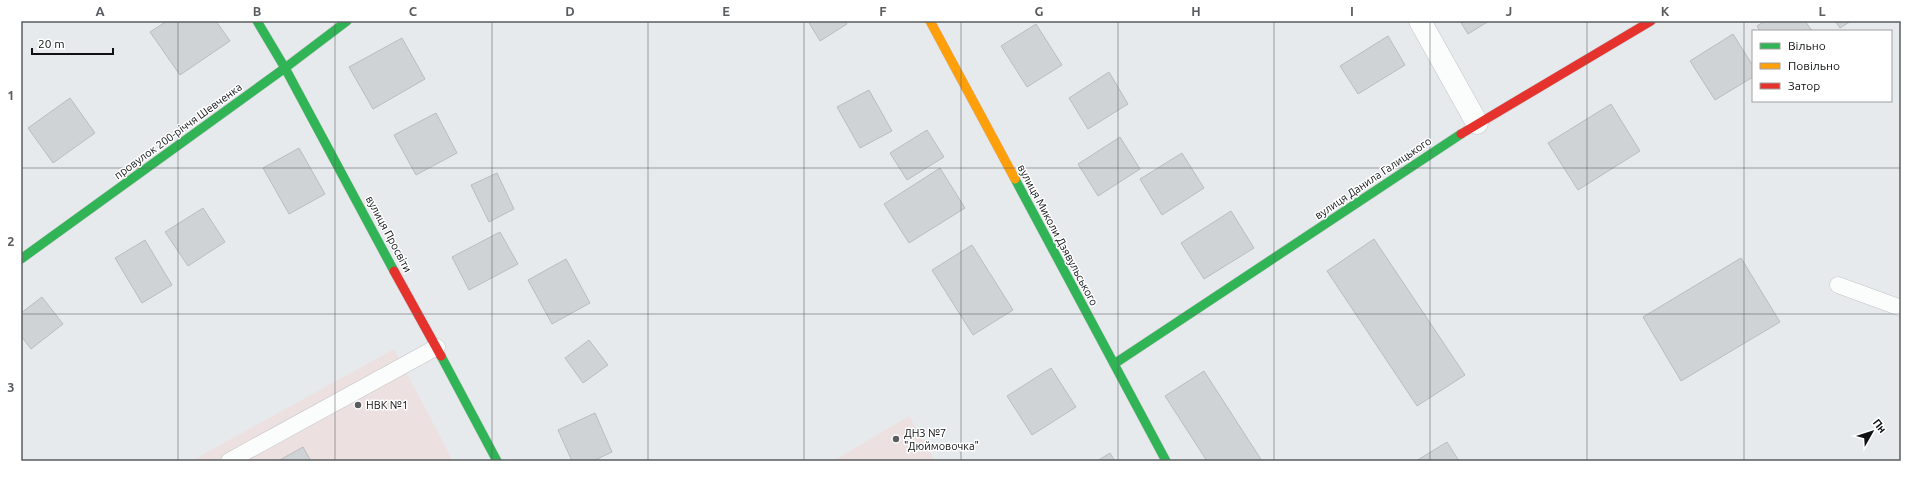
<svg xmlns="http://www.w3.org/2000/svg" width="1922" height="482" font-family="Ubuntu,sans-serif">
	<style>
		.education { fill: #ede0e0 }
		.building { fill: #d0d3d6; stroke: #babdbf }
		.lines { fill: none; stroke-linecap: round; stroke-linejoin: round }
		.lane-casing { stroke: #c3c6c9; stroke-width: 17 }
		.street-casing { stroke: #c3c6c9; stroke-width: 23 }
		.fast-casing { stroke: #c3c6c9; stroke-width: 10 }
		.slow-casing { stroke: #c3c6c9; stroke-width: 10 }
		.jam-casing { stroke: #c3c6c9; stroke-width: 10 }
		.lane { stroke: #fbfcfc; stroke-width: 16 }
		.street { stroke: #fbfcfc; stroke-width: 22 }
		.fast { stroke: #30b455; stroke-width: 9 }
		.slow { stroke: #ff9f0a; stroke-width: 9 }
		.jam { stroke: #e5322d; stroke-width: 9 }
		.grid { fill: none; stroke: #5a5d5f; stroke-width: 1; stroke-opacity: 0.55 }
		.poi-dot { fill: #5a5d5f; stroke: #fff; stroke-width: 1.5 }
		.labels { text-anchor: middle; stroke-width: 3; stroke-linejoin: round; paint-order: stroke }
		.street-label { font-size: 11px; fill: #0f1113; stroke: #fff }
		.poi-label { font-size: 11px; fill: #0f1113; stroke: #fff; text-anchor: start }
		.neatline { fill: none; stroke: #5a5d5f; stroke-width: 1.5 }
		.grid-label { font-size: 13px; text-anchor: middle; font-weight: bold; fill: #5a5d5f }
	</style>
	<rect width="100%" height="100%" fill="#e6eaed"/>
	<path class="education" d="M394 349 453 461H191Z
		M909 416 935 461H833Z"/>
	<path class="building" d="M167 21H216L230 41 180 75 150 32Z
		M808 21H845L847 24 820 41Z
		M1460 21H1489L1468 34Z
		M1765 21H1805L1812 31H1760L1757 26Z
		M1835 21H1851L1840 28Z
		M1036 24 1062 65 1027 87 1001 46Z
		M1733 34 1753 66V77L1715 100 1690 61Z
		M1388 36 1405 65 1358 94 1340 66Z
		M402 38 425 79 373 109 349 67Z
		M1109 72 1128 104 1088 129 1069 98Z
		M869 90 892 131 860 148 837 107Z
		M70 98 95 133 53 163 28 128Z
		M1611 104 1640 151 1578 190 1548 143Z
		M436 113 457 153 416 175 394 135Z
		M927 130 944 157 907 180 890 153Z
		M1120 137 1140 169 1098 196 1078 164Z
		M299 148 325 194 289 214 263 168Z
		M1182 153 1204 188 1162 215 1140 179Z
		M940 168 965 208 909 243 884 204Z
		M497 173 514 209 489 222 471 185Z
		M203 208 225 242 188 266 165 232Z
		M1231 211 1254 248 1204 279 1181 243Z
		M500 232 518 264 469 290 452 257Z
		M1374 239 1465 375 1417 406 1327 271Z
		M145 240 172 285 142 303 115 258Z
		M972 245 1013 310 973 335 932 270Z
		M1741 258 1780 322 1681 381 1643 317Z
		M566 259 590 303 552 324 528 280Z
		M42 297 63 324 31 349 21 336V313Z
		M589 340 608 365 583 383 565 358Z
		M1051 368 1076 407 1032 435 1007 396Z
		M1204 371 1262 461H1207L1165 396Z
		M595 413 612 452 593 461H572L558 430Z
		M1447 442 1459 461H1416Z
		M303 447 311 461H278Z
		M1110 453 1115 461H1097Z"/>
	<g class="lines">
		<g class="lane-casing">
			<path id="lane" d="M1838 285 1901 308
				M229 461 437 347"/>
		</g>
		<g class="street-casing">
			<path id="street" d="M1420 21 1477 123"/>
		</g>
		<g class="fast-casing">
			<path id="fast" d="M257 21 285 68 394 271
				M1015 179 1166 461
				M21 259 285 68 347 21
				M441 356 497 461
				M1114 364 1461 134"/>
		</g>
		<g class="slow-casing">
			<path id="slow" d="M930 21 1015 179"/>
		</g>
		<g class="jam-casing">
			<path id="jam" d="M1461 134 1651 21
				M394 271 441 356"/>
		</g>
		<use href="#lane" class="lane"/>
		<use href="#street" class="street"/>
		<use href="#fast" class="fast"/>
		<use href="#slow" class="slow"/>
		<use href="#jam" class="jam"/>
	</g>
	<path class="grid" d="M178 21V461M335 21V461M492 21V461M648 21V461M804 21V461M961 21V461M1118 21V461M1274 21V461M1430 21V461M1587 21V461M1744 21V461M21 168H1901M21 314H1901"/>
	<g class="poi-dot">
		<circle cx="358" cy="405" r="4"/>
		<circle cx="896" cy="439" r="4"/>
	</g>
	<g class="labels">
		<g class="street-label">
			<text transform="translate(178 131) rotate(-36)" y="4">провулок 200-річчя Шевченка</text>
			<text transform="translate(1373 178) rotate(-34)" y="4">вулиця Данила Галицького</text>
			<text transform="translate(389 234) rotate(62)" y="4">вулиця Просвіти</text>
			<text transform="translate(1058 235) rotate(62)" y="4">вулиця Миколи Дзявульського</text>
		</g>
		<g class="poi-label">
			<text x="366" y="409">НВК №1</text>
			<text x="904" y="437">ДНЗ №7<tspan x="904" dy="13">"Дюймовочка"</tspan></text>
		</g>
	</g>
	<rect width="1922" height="482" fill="none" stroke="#ffffff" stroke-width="44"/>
	<rect x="1752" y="30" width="140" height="72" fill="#ffffff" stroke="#9fa0a1"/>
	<rect x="1760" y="43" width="20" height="6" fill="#30b455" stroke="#9fa0a1"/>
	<text x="1788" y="50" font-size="12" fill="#0f1113">Вільно</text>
	<rect x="1760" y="63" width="20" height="6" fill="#ff9f0a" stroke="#9fa0a1"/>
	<text x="1788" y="70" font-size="12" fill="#0f1113">Повільно</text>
	<rect x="1760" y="83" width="20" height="6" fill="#e5322d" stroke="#9fa0a1"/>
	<text x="1788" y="90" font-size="12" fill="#0f1113">Затор</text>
	<g transform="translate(1872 432) rotate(51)" stroke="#ffffff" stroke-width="3" paint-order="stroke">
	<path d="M0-3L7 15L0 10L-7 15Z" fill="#0f1113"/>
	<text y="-6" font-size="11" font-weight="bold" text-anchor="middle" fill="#0f1113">Пн</text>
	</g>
	<path d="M32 48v6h81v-6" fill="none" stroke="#0f1113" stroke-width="2"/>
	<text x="38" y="48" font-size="12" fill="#0f1113" stroke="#ffffff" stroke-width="3" paint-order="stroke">20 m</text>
	<rect x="22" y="22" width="1878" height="438" class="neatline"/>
	<g class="grid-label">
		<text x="100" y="16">A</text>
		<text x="257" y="16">B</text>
		<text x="413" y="16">C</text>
		<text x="570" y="16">D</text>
		<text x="726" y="16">E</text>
		<text x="883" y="16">F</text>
		<text x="1039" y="16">G</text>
		<text x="1196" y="16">H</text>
		<text x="1352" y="16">I</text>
		<text x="1509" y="16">J</text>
		<text x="1665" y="16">K</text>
		<text x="1822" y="16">L</text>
		<text x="11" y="100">1</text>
		<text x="11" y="246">2</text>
		<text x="11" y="392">3</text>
	</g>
</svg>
